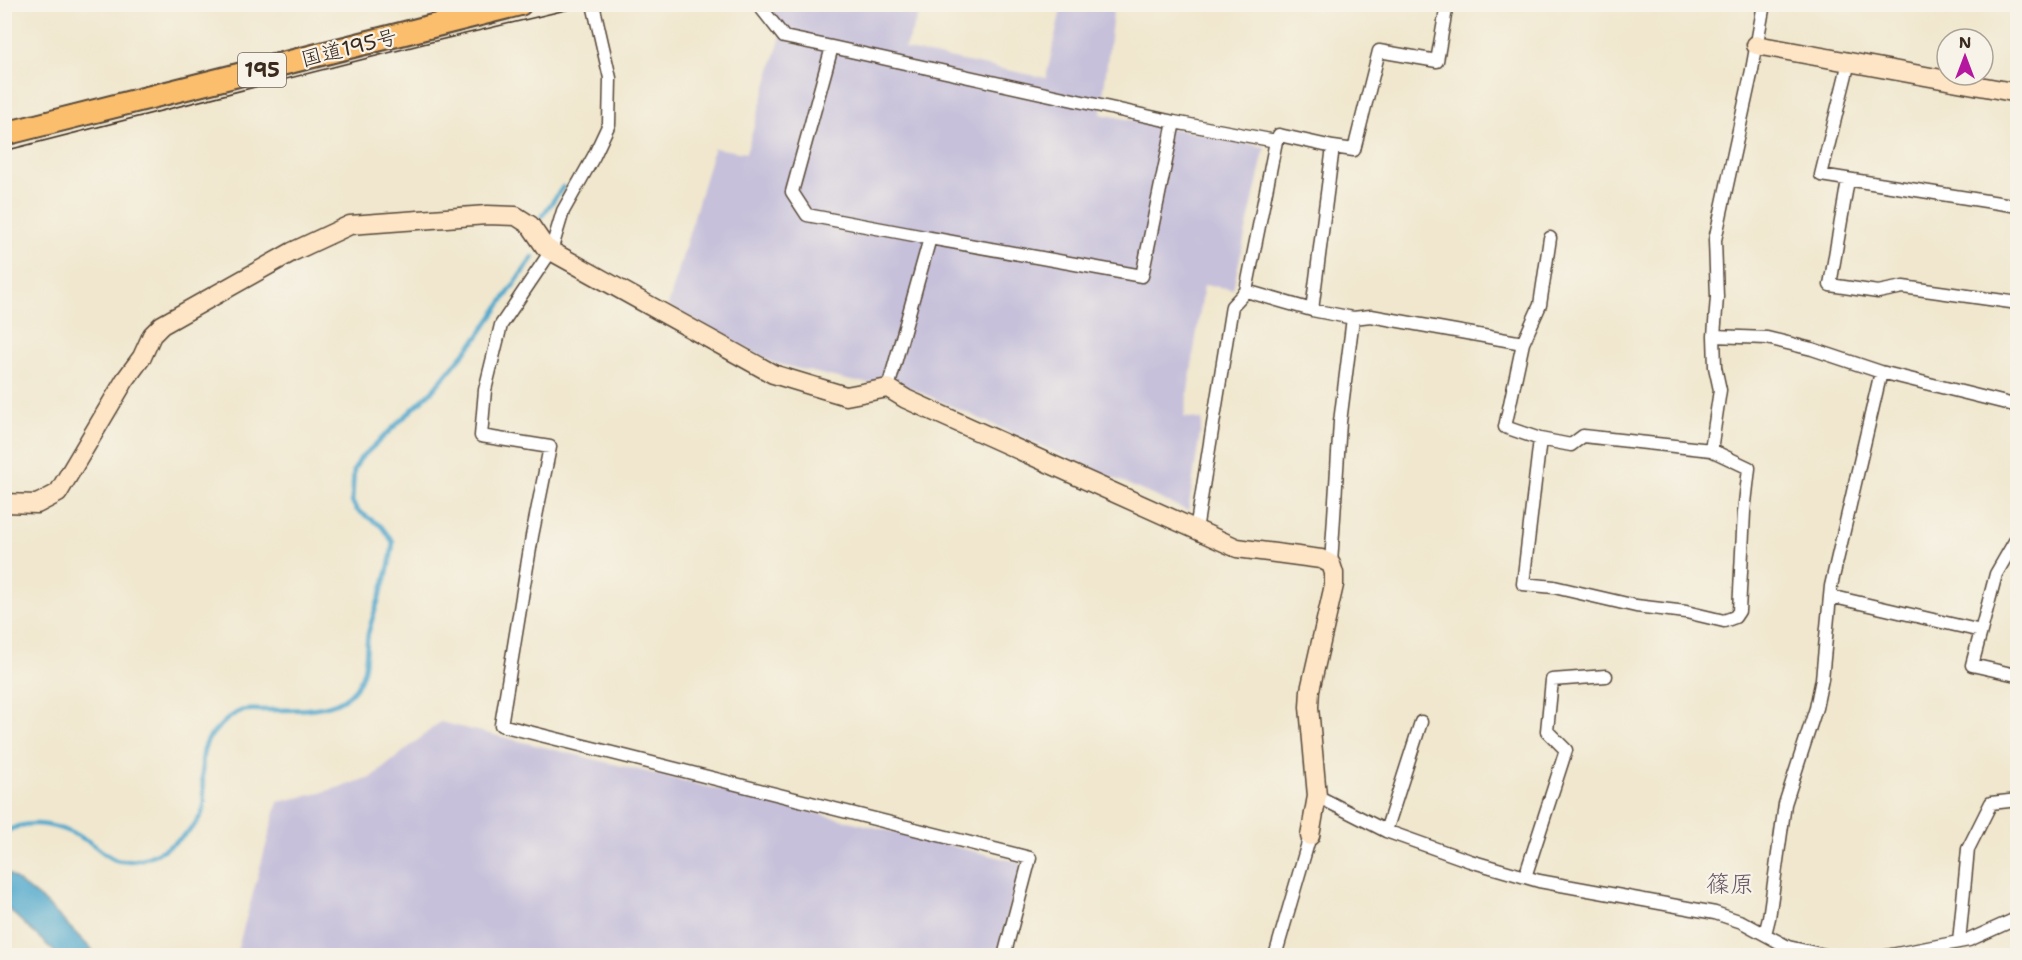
<svg xmlns="http://www.w3.org/2000/svg" width="2022" height="960" font-family="'Shantell Sans','Klee One',sans-serif">
	<style>
		.industrial { fill: #c6c0da }
		.water { fill: #4ea7cc; stroke: #446875; stroke-width: 1.5 }
		.lines { fill: none; stroke-linecap: round; stroke-linejoin: round }
		.stream { stroke: #4ea7cc; stroke-width: 4.5 }
		.street-casing { stroke: #564638; stroke-width: 15 }
		.secondary-casing { stroke: #564638; stroke-width: 21 }
		.highway-casing { stroke: #564638; stroke-width: 26 }
		.street { stroke: #fff; stroke-width: 12 }
		.secondary { stroke: #fde5c5; stroke-width: 18 }
		.highway { stroke: #fabe6d; stroke-width: 22 }
		.tram { stroke: #3b2a1e; stroke-width: 1.5 }
		.labels { text-anchor: middle; stroke-width: 4.5; stroke-linejoin: round; paint-order: stroke }
		.shield { fill: #f7f3e8; stroke: #73665b; stroke-width: 1.5 }
		.shield-label { font-size: 20px; font-weight: bold; fill: #3b2a1e }
		.street-label { font-size: 21px; fill: #3b2a1e; stroke: #f7f3e8 }
		.quarter-label { font-size: 24px; fill: #675664; stroke: #f7f3e8 }
	</style>
	<rect width="100%" height="100%" fill="#f7f3e8"/>
	<filter id="ink" filterUnits="userSpaceOnUse"><feTurbulence type="fractalNoise" baseFrequency=".0167" numOctaves="2"/><feDisplacementMap in="SourceGraphic" scale="12" xChannelSelector="R" yChannelSelector="G"/><feConvolveMatrix kernelMatrix="1 2 1 2 8 2 1 2 1" color-interpolation-filters="sRGB"/></filter>
	<filter id="wash" filterUnits="userSpaceOnUse"><feTurbulence type="fractalNoise" baseFrequency=".008" numOctaves="4" result="noise"/><feDisplacementMap in="SourceGraphic" scale="24" xChannelSelector="R" yChannelSelector="G"/><feGaussianBlur stdDeviation="1.35" result="paint"/><feColorMatrix in="noise" values="0 0 0 0 0 0 0 0 0 0 0 0 0 0 0 0 0 1.4 0 .05"/><feComposite in="paint" operator="in"/></filter>
	<g filter="url(#wash)">
		<rect width="100%" height="100%" fill="#f0e7ce"/>
		<path class="industrial" d="M768 5H923L904 49 1046 78 1062 5H1114L1101 114 1265 147 1233 289 1204 285 1184 417 1202 420 1188 511 911 388 851 381 774 363 668 306 714 148 746 153 783 29Z
			M440 722 1022 863 997 955H236L278 802 316 794 371 778Z"/>
		<path class="water" d="M4 870 46 903 97 955H58L5 906Z"/>
		<g class="lines">
			<path class="stream" d="M542 216 563 187
				M4 833C30 816 61 826 86 840 96 845 105 856 116 860 121 862 133 861 138 860 161 855 202 829 204 804 204 785 197 752 210 737 217 728 230 715 241 711 248 709 257 710 264 710 301 709 352 716 364 670 367 658 366 646 368 634 376 603 390 574 393 542L381 526 357 510 352 502 354 470 360 459 433 390 477 338 533 257"/>
		</g>
	</g>
	<g filter="url(#ink)">
		<g class="lines">
			<g class="street-casing">
				<path id="street" d="M593 4 610 78 609 124 594 156 563 211 551 251 501 325 485 390 481 436 550 447 532 536 501 725 1030 858 1004 956
					M758 4 784 37 832 47
					M1849 62 1821 175 2018 206
					M1174 122 1276 141 1279 135 1333 147 1312 310
					M1333 147 1354 150 1379 51 1437 61 1447 4
					M1848 180 1830 285 1878 292 1903 287 2018 303
					M1246 291 1276 141
					M1353 318 1371 316 1523 343 1505 427 1540 439
					M1714 336 1767 338 1812 349 1881 372 2018 406
					M1523 343 1540 305 1550 238
					M888 388 930 238 807 215 792 192 832 47 1174 122 1142 276 930 238
					M1711 450 1749 468 1744 512 1739 611 1735 617 1724 621 1686 612 1636 606 1554 587 1523 584 1540 439 1571 445 1583 436 1711 450 1720 390 1715 367 1714 336 1717 297 1715 240 1752 70 1764 4
					M1196 530 1232 306 1246 291 1312 310 1353 318 1340 422 1331 564
					M1830 596 1981 631 1996 574 2018 536
					M1981 631 1972 665 2016 675
					M1317 796 1386 831 1470 861 1539 881 1715 913 1742 922 1788 947 1829 956
					M1386 831 1421 722
					M1525 877 1566 750 1547 731 1552 680 1606 676
					M1765 934 1769 918 1785 804 1816 708 1822 679 1831 586 1881 372
					M1959 942 1968 849 1991 803 2018 800
					M1275 956 1310 836
					M1886 956 1969 940 2018 918"/>
			</g>
			<g class="secondary-casing">
				<path id="secondary" d="M1756 45 2018 93
					M4 503 37 504 58 493 125 380 142 357 152 335 162 325 292 252 350 225 487 215 516 216 530 225 545 247 551 251 773 374 846 396 888 388 906 399 1237 548 1321 559 1331 564 1334 573V585L1310 690 1309 707 1317 796 1310 836"/>
			</g>
			<g class="highway-casing">
				<path id="highway" d="M4 134 520 4"/>
			</g>
			<use href="#street" class="street"/>
			<use href="#secondary" class="secondary"/>
			<use href="#highway" class="highway"/>
			<path class="tram" d="M4 151 427 43 591 4"/>
		</g>
	</g>
	<g class="labels">
		<rect class="shield" x="238" y="53" width="48" height="34" rx="4.5"/>
		<g class="shield-label">
			<text x="262" y="77">195</text>
		</g>
		<g class="street-label">
			<text transform="translate(349 48) rotate(-14)" y="7">国道195号</text>
		</g>
		<g class="quarter-label">
			<text x="1730" y="892">篠原</text>
		</g>
	</g>
	<rect width="2022" height="960" fill="none" stroke="#f7f3e8" stroke-width="24"/>
	<g transform="translate(1965 57)"><circle r="28" fill="#f7f3e8" stroke="#aca397" stroke-width="1.5"/>
	<path d="M0-4.5L10 22L0 15L-10 22Z" fill="#b5179e"/>
	<text y="-9" font-size="16" font-weight="bold" text-anchor="middle" fill="#3b2a1e">N</text>
	</g>
</svg>
